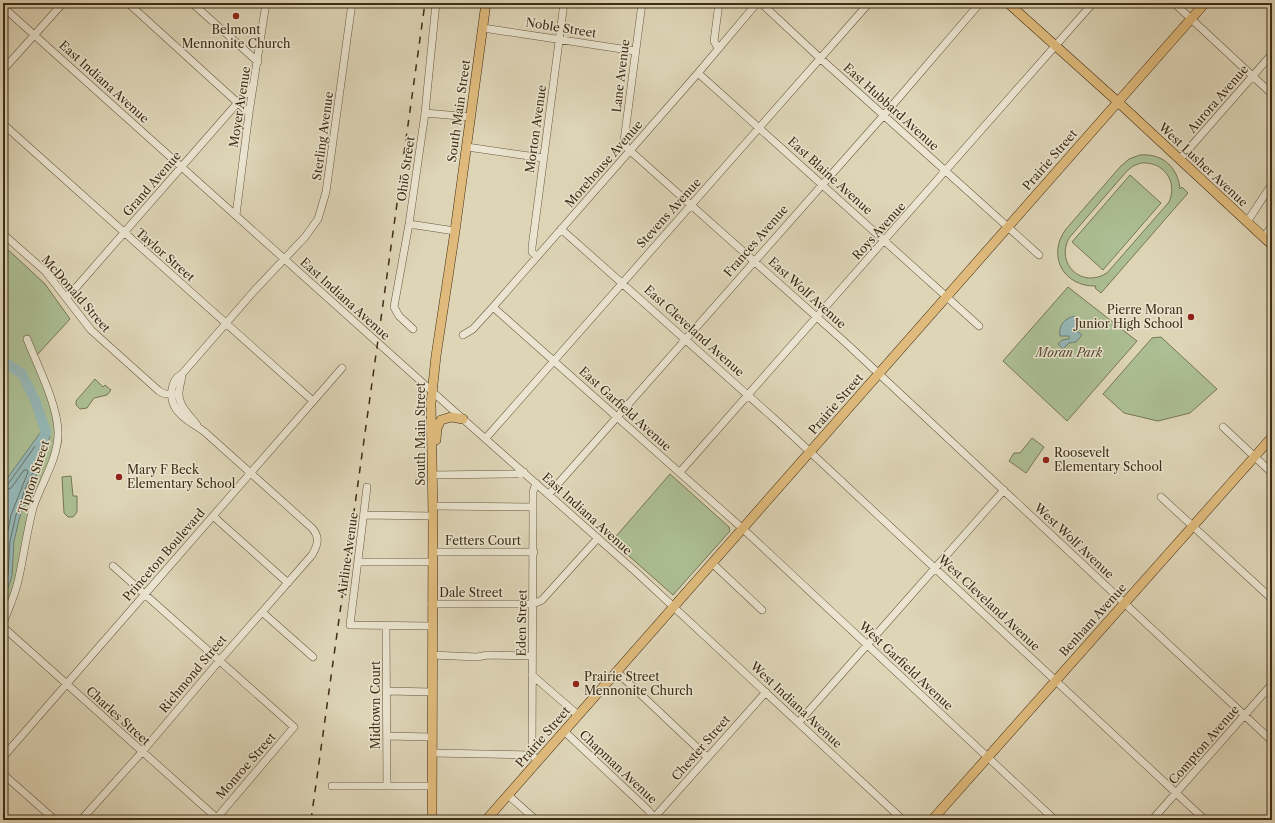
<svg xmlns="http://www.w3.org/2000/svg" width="1275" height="823" font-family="'Libre Caslon Text',serif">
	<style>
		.green { fill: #acbe93; stroke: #767654; fill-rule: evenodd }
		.water { fill: #95b7b6; stroke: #738075 }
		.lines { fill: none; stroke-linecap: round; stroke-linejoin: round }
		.shore { stroke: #6a7265; stroke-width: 1 }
		.river { stroke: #95b7b6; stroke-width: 10 }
		.minor-casing { stroke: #67573d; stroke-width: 8 }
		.major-casing { stroke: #3f2d14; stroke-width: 10 }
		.minor { stroke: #eae4d0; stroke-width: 7 }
		.major { stroke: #dfba7c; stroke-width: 9 }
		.rail { stroke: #3f2d14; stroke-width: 1.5; stroke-dasharray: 7 7; stroke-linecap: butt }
		.poi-dot { fill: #8f2418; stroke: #eae4d0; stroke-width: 1.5 }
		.labels { text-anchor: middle; stroke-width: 3; stroke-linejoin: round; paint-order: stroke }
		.street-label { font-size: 12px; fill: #3f2d14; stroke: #eae4d0 }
		.poi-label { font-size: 12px; fill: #3f2d14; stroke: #eae4d0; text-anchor: start }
		.park-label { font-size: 12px; font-style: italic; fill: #554a2d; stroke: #eae4d0 }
	</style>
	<rect width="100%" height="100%" fill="#ded5b7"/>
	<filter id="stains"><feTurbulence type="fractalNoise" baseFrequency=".005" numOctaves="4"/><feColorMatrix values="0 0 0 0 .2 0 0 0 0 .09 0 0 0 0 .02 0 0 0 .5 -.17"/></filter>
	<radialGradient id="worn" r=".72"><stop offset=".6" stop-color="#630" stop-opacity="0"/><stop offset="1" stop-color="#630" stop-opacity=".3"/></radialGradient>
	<path class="green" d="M1140 155C1162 153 1178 167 1180 189L1182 187 1188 193 1101 293 1095 288 1096 286C1064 287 1046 256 1066 229L1120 167 1129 159ZM1141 163C1164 161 1178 182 1169 202L1107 273C1082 289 1055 264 1069 238L1126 172 1133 166Z
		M1130 175 1161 203 1103 270 1072 242Z
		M3 245 45 284 70 319 37 355 60 423 61 443 55 464 38 489 13 588 3 615Z
		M1068 287 1137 341 1067 421 1003 361Z
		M1161 337 1217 389 1190 413 1158 421 1124 413 1103 394 1152 338Z
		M95 379 103 387 105 385 111 390 107 395 94 398 87 408 80 409 76 405V401Z
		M1032 438 1044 447 1026 473 1009 461 1014 453H1020Z
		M670 474 729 527 730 531 673 595 612 541Z
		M71 476 73 496H77V512L73 517H68L64 513 62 477Z"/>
	<path class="water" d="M1075 316 1076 330 1082 335 1076 342 1069 343 1063 349 1058 344 1062 340 1069 339V336H1060C1058 325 1065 318 1075 316Z
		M46 432 50 436 40 467 29 491 20 516 14 541 12 576 3 603V484L40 433Z"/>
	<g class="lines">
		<path class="shore" d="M3 486 8 484 41 438H44L45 440 36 466 25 489 16 515 10 541 8 575 3 590
			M3 491 11 488 24 470H27L28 472 11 515 6 540 3 572"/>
		<path class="river" d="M3 361 22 374 35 400 46 432 40 445"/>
		<g class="minor-casing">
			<path id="minor" d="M128 3 249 113
				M192 3 258 62
				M642 3 624 141 627 148 847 344 1272 741
				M761 3 821 59 1039 255
				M1174 3 1272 94
				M3 7 463 419 636 572 903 820
				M483 28 635 51
				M718 48 714 41 719 3
				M3 70 63 3
				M698 73 979 326
				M425 113 471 117
				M3 124 313 401
				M467 147 543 158
				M1180 159 1272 54
				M236 215 249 113 266 3
				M1247 222 1272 184
				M409 224 455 231
				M561 229 778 422 1205 820
				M3 234 46 272 91 330 159 391 165 394H179
				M1264 238 1272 225
				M537 257 532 252V247L564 3
				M66 297 73 291 254 84
				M493 307 742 528 1055 820
				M413 329 399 316 394 307 409 224 425 113 436 3
				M463 335 473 329 493 307 698 73 757 3
				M182 374C182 381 179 386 179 393 178 406 190 415 197 425
				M1223 427 1272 473
				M486 438 869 3
				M680 472 1093 3
				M432 475 514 474 524 472
				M536 483 533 492V507L532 755 538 761
				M367 487 350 625 432 626
				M549 494 884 115 980 3
				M1161 497 1272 599
				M433 506 533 507
				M364 515 433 516
				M213 516 288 583
				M433 552H534
				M358 562H433
				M712 563 762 610
				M113 566 294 727 215 820
				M432 604H533L542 600 598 538
				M262 612 313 657
				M3 623C9 608 16 593 19 577 24 554 27 531 33 508 41 483 59 458 58 431 57 403 37 365 27 339
				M386 625 387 786
				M3 627 219 820
				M432 655 477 657 488 655 532 656
				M616 671 707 757
				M532 675 578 715
				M387 691 432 692
				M799 722 1004 490
				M564 731 648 810 656 820
				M387 736 432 737
				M432 753 532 755
				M3 757 342 368
				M3 774 55 820
				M332 786H432
				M508 795 536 820
				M81 820 142 752 220 660 312 555C318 545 320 537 312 528 277 497 242 465 207 434 197 425 184 421 176 409 169 398 170 380 182 374L254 291 305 237 318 219 326 192 352 3
				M652 820 766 692
				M1152 820 1272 684"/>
		</g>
		<g class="major-casing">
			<path id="major" d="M1008 3 1118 102 1272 245
				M436 440 437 428 441 420 451 417 463 419
				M432 820 433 516 431 403 436 356 455 231 486 3
				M486 820 1205 3
				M932 820 1272 437"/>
		</g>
		<use href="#minor" class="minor"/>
		<use href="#major" class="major"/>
		<path class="rail" d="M311 820 425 3"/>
	</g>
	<g class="poi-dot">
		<circle cx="236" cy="16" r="4"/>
		<circle cx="1191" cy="317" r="4"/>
		<circle cx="1046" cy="460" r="4"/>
		<circle cx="119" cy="477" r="4"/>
		<circle cx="576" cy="684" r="4"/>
	</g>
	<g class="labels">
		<g class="street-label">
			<text transform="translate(561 28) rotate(9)" y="4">Noble Street</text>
			<text transform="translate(621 76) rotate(-83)" y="4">Lane Avenue</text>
			<text transform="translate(104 82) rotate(42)" y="4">East Indiana Avenue</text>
			<text transform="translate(1218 99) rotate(-49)" y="4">Aurora Avenue</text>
			<text transform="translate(240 107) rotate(-81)" y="4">Moyer Avenue</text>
			<text transform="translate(891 107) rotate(42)" y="4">East Hubbard Avenue</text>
			<text transform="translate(459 111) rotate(-82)" y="4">South Main Street</text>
			<text transform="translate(536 129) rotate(-82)" y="4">Morton Avenue</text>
			<text transform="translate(323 136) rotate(-82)" y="4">Sterling Avenue</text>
			<text transform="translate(1050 160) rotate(-49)" y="4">Prairie Street</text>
			<text transform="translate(604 164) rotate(-49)" y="4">Morehouse Avenue</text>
			<text transform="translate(1203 165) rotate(43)" y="4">West Lusher Avenue</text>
			<text transform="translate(406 169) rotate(-82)" y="4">Ohio Street</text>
			<text transform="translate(830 176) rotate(42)" y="4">East Blaine Avenue</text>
			<text transform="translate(152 184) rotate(-49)" y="4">Grand Avenue</text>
			<text transform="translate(669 213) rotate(-48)" y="4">Stevens Avenue</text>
			<text transform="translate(879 231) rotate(-48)" y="4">Roys Avenue</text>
			<text transform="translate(756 241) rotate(-49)" y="4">Frances Avenue</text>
			<text transform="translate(165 255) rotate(41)" y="4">Taylor Street</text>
			<text transform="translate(807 293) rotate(42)" y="4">East Wolf Avenue</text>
			<text transform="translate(76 294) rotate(49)" y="4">McDonald Street</text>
			<text transform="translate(345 299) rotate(42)" y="4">East Indiana Avenue</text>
			<text transform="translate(694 331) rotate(42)" y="4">East Cleveland Avenue</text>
			<text transform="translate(836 404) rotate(-49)" y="4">Prairie Street</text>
			<text transform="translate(625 409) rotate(42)" y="4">East Garfield Avenue</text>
			<text transform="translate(421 434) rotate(-90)" y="4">South Main Street</text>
			<text transform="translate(34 477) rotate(-72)" y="4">Tipton Street</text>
			<text transform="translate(587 514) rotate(42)" y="4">East Indiana Avenue</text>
			<text x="483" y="545">Fetters Court</text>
			<text transform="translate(1074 541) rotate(43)" y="4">West Wolf Avenue</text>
			<text transform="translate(348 554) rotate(-82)" y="4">Airline Avenue</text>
			<text transform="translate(164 555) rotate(-49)" y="4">Princeton Boulevard</text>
			<text x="471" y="597">Dale Street</text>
			<text transform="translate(989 603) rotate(43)" y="4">West Cleveland Avenue</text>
			<text transform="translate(1093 620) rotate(-48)" y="4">Benham Avenue</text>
			<text transform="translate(522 623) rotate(-89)" y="4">Eden Street</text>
			<text transform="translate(906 666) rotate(43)" y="4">West Garfield Avenue</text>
			<text transform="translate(193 674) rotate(-50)" y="4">Richmond Street</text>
			<text transform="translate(376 705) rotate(-90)" y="4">Midtown Court</text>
			<text transform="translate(796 705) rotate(43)" y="4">West Indiana Avenue</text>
			<text transform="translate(118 716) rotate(42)" y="4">Charles Street</text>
			<text transform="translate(543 737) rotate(-49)" y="4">Prairie Street</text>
			<text transform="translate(1204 745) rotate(-49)" y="4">Compton Avenue</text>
			<text transform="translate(701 748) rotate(-49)" y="4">Chester Street</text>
			<text transform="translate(246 766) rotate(-49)" y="4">Monroe Street</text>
			<text transform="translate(618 767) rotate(43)" y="4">Chapman Avenue</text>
		</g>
		<g class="poi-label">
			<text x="236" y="34" text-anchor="middle">Belmont<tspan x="236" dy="14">Mennonite Church</tspan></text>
			<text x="1183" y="314" text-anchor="end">Pierre Moran<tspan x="1183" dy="14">Junior High School</tspan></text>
			<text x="1054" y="457">Roosevelt<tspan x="1054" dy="14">Elementary School</tspan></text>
			<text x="127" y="474">Mary F Beck<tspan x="127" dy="14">Elementary School</tspan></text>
			<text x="584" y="681">Prairie Street<tspan x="584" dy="14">Mennonite Church</tspan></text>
		</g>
		<g class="park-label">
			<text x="1069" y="357">Moran Park</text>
		</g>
	</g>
	<rect width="1275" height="823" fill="none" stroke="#ded5b7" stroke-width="16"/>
	<rect x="4" y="4" width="1267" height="815" fill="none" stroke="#3f2d14" stroke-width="2"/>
	<rect x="8" y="8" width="1259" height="807" fill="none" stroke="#3f2d14"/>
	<rect width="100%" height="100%" filter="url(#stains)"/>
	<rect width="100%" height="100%" fill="url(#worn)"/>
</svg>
